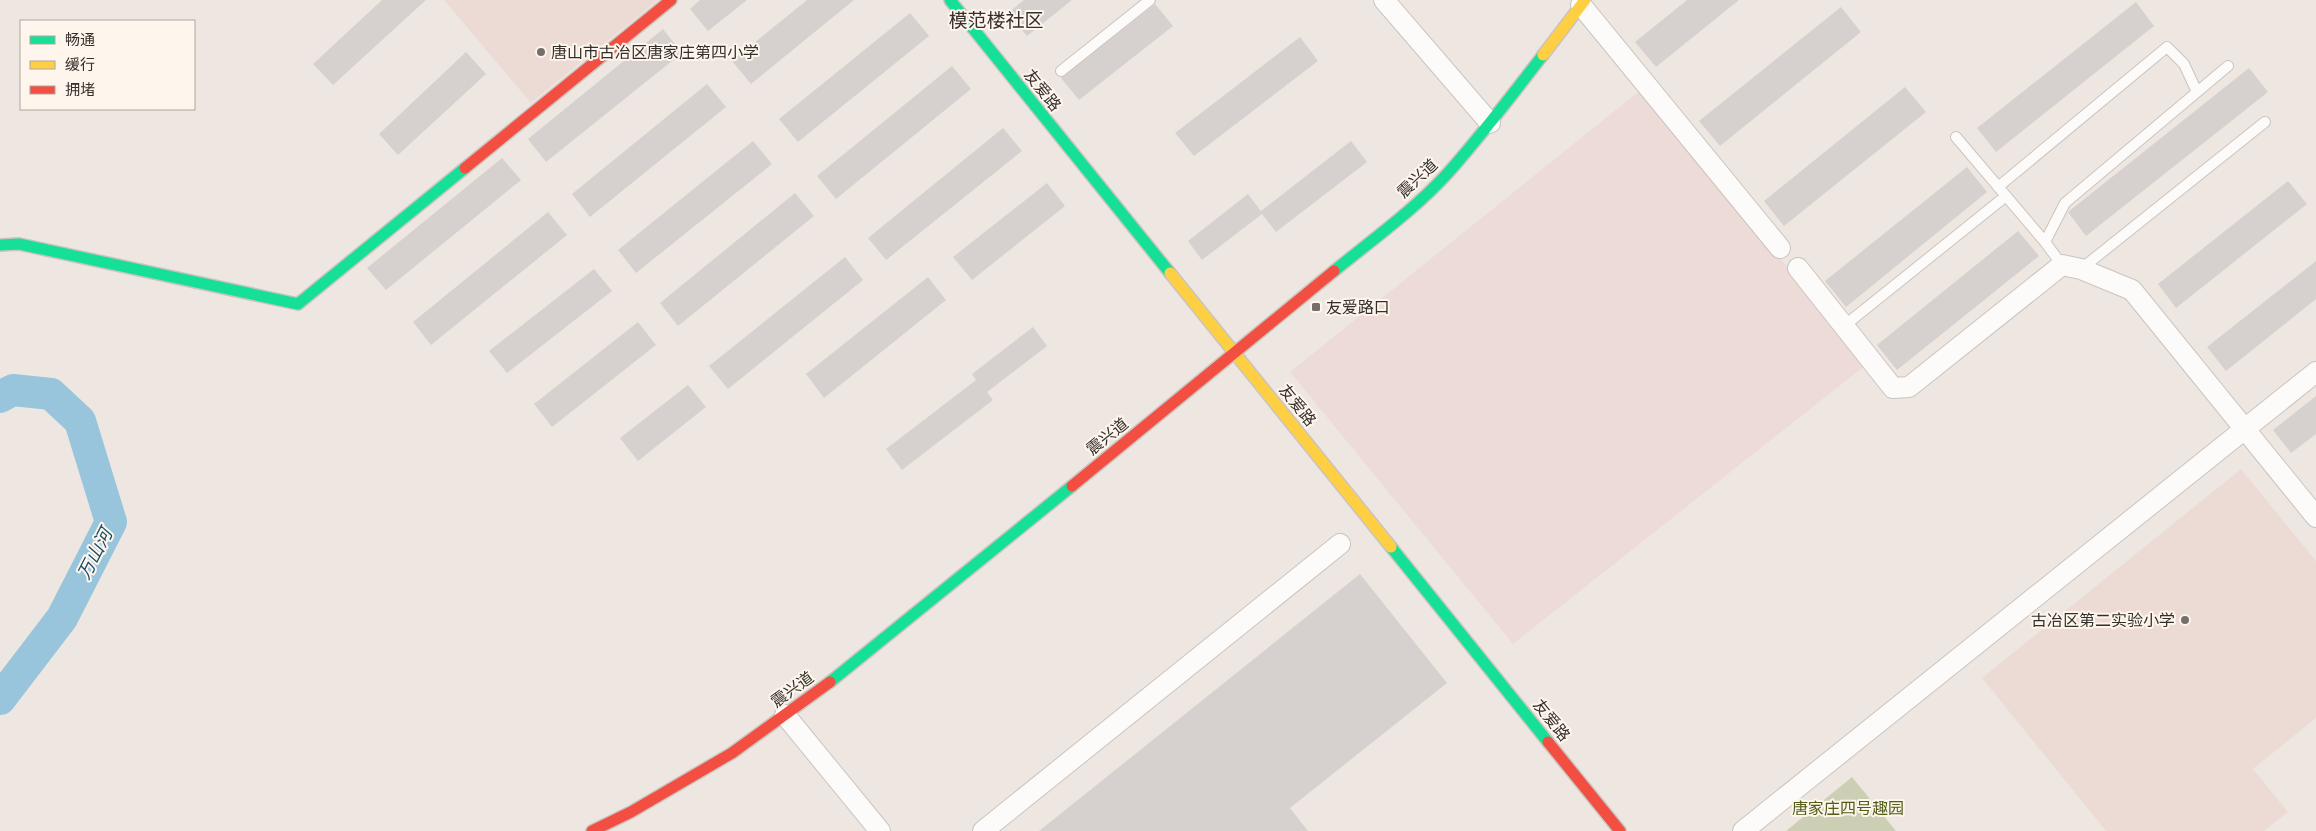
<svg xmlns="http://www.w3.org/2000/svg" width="2316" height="831" font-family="Cabin,'Noto Sans SC',sans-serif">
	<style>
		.commercial { fill: #eddbd8 }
		.education { fill: #ecdbd5 }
		.green { fill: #cdcfb4 }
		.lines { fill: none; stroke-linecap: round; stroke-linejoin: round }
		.river { stroke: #98c5dc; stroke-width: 32 }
		.building { fill: #d6d0cf }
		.lane-casing { stroke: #cac4bf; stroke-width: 12 }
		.street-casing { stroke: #cac4bf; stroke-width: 22 }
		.fast-casing { stroke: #cac4bf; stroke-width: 14 }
		.slow-casing { stroke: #cac4bf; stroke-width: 14 }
		.jam-casing { stroke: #cac4bf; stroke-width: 14 }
		.lane { stroke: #fcfbfa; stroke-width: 10 }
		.street { stroke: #fcfbfa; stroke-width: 20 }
		.fast { stroke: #16e098; stroke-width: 11 }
		.slow { stroke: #ffcf43; stroke-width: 11 }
		.jam { stroke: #f24e42; stroke-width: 11 }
		.poi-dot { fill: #746f6b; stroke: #fef5ec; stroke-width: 2 }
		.labels { text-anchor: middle; stroke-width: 4; stroke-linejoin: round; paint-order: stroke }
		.poi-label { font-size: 16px; fill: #332f2b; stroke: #fef5ec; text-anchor: start }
		.street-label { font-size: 16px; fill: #332f2b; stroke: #fef5ec }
		.park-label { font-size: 16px; fill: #525d17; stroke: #fef5ec }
		.water-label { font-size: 18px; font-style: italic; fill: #184d66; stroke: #fef5ec }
		.quarter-label { font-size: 19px; fill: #332f2b; stroke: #fef5ec }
	</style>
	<rect width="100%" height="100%" fill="#eee7e1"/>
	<path class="commercial" d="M1642 89 1867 364 1513 644 1290 372Z"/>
	<path class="education" d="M444 0H658L531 103Z
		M2241 469 2316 561V718L2253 769 2288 812 2264 831H2106L1982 678Z"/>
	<path class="green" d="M1852 777 1896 831H1786Z"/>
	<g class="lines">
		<path class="river" d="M0 397 13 390 51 394 80 421 111 522 62 618 0 699"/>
	</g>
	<path class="building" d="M382 0H426L333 85 313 64Z
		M700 0H747L708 31 690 9Z
		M807 0H854L751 84 732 61Z
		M1024 0H1072L1027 36 1008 13Z
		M1687 0H1739L1656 67 1635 42Z
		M2136 2 2154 26 1996 152 1977 128Z
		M1155 4 1173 26 1079 100 1061 78Z
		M1841 7 1861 32 1720 146 1699 121Z
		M910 13 929 36 798 142 779 119Z
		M663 29 682 53 546 162 528 139Z
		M1300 37 1318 61 1194 156 1175 133Z
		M466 52 486 74 398 155 379 134Z
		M952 66 971 89 836 199 817 176Z
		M2249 68 2268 92 2086 236 2068 212Z
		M707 84 726 107 590 217 572 194Z
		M1905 87 1926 112 1784 226 1764 201Z
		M1003 128 1022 151 886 260 868 238Z
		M753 141 772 164 636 273 618 250Z
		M1351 141 1367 162 1276 232 1262 214 1202 260 1188 241 1248 194 1261 211Z
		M502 158 521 180 386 290 367 268Z
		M1967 167 1987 192 1846 307 1825 281Z
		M2288 181 2307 204 2176 308 2158 284Z
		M1047 183 1065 206 972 280 953 257Z
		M795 193 814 216 678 326 660 303Z
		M548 212 567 235 431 345 413 322Z
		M2018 231 2039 256 1897 370 1877 345Z
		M845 257 863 280 728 389 709 366Z
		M2316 261V299L2226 371 2207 347Z
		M594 269 612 291 507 373 489 351Z
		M928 277 946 300 824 398 806 374Z
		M638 322 656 345 552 427 534 404Z
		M1033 327 1047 346 987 392 993 400 902 470 886 449 976 380 972 374Z
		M688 385 706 407 638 461 620 438Z
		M2316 396V434L2291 453 2273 430Z
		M1360 574 1447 683 1290 808 1308 831H1039Z"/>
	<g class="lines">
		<g class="lane-casing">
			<path id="lane" d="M1061 71 1150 0
				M1956 137 2045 242 2062 265
				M1998 187 2167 47 2184 64 2197 92
				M2045 242 2065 203 2228 66
				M2081 269 2265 122
				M1844 326 2006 196"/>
		</g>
		<g class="street-casing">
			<path id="street" d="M1384 0 1490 123
				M1581 5 1780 248
				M1798 268 1893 388 1909 387 2062 265 2081 269 2132 290 2316 517
				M785 715 880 831
				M983 831 1340 544
				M1743 831 2316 372"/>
		</g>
		<g class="fast-casing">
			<path id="fast" d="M950 0 1170 273
				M0 245 19 244 298 304 465 168
				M1334 271C1372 240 1414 210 1447 174 1481 136 1512 95 1543 55
				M1391 547 1548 742
				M830 682 1072 486"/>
		</g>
		<g class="slow-casing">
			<path id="slow" d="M1543 55 1585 0
				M1170 273 1391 547"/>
		</g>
		<g class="jam-casing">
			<path id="jam" d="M465 168 671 0
				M1072 486 1334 271
				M1548 742 1620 831
				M592 831 631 812 732 753 830 682"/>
		</g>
		<use href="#lane" class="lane"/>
		<use href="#street" class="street"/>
		<use href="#fast" class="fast"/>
		<use href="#slow" class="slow"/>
		<use href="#jam" class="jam"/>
	</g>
	<g class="poi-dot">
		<circle cx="541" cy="52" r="5"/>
		<rect x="1311" y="302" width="10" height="10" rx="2.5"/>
		<circle cx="2185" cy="620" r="5"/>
	</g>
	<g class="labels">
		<g class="poi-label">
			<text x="551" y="58">唐山市古冶区唐家庄第四小学</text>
			<text x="1326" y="313">友爱路口</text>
			<text x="2175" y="626" text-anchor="end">古冶区第二实验小学</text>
		</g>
		<g class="street-label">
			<text transform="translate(1043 90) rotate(51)" y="6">友爱路</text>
			<text transform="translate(1417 178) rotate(-43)" y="6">震兴道</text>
			<text transform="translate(1298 405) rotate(51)" y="6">友爱路</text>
			<text transform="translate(1107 436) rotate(-39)" y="6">震兴道</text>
			<text transform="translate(792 689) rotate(-36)" y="6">震兴道</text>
			<text transform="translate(1552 720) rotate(51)" y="6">友爱路</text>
		</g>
		<g class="park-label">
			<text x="1848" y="814">唐家庄四号趣园</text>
		</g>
		<g class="water-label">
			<text transform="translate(95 554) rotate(-63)" y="6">万山河</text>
		</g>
		<g class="quarter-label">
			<text x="996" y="27">模范楼社区</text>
		</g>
	</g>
	<rect x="20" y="20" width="175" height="90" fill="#fef5ec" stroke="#ada69f"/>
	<rect x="30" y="36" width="25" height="8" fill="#16e098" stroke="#ada69f"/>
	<text x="65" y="45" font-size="15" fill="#332f2b">畅通</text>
	<rect x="30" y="61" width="25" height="8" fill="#ffcf43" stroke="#ada69f"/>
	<text x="65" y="70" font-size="15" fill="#332f2b">缓行</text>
	<rect x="30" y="86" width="25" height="8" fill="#f24e42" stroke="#ada69f"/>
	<text x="65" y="95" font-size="15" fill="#332f2b">拥堵</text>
</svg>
